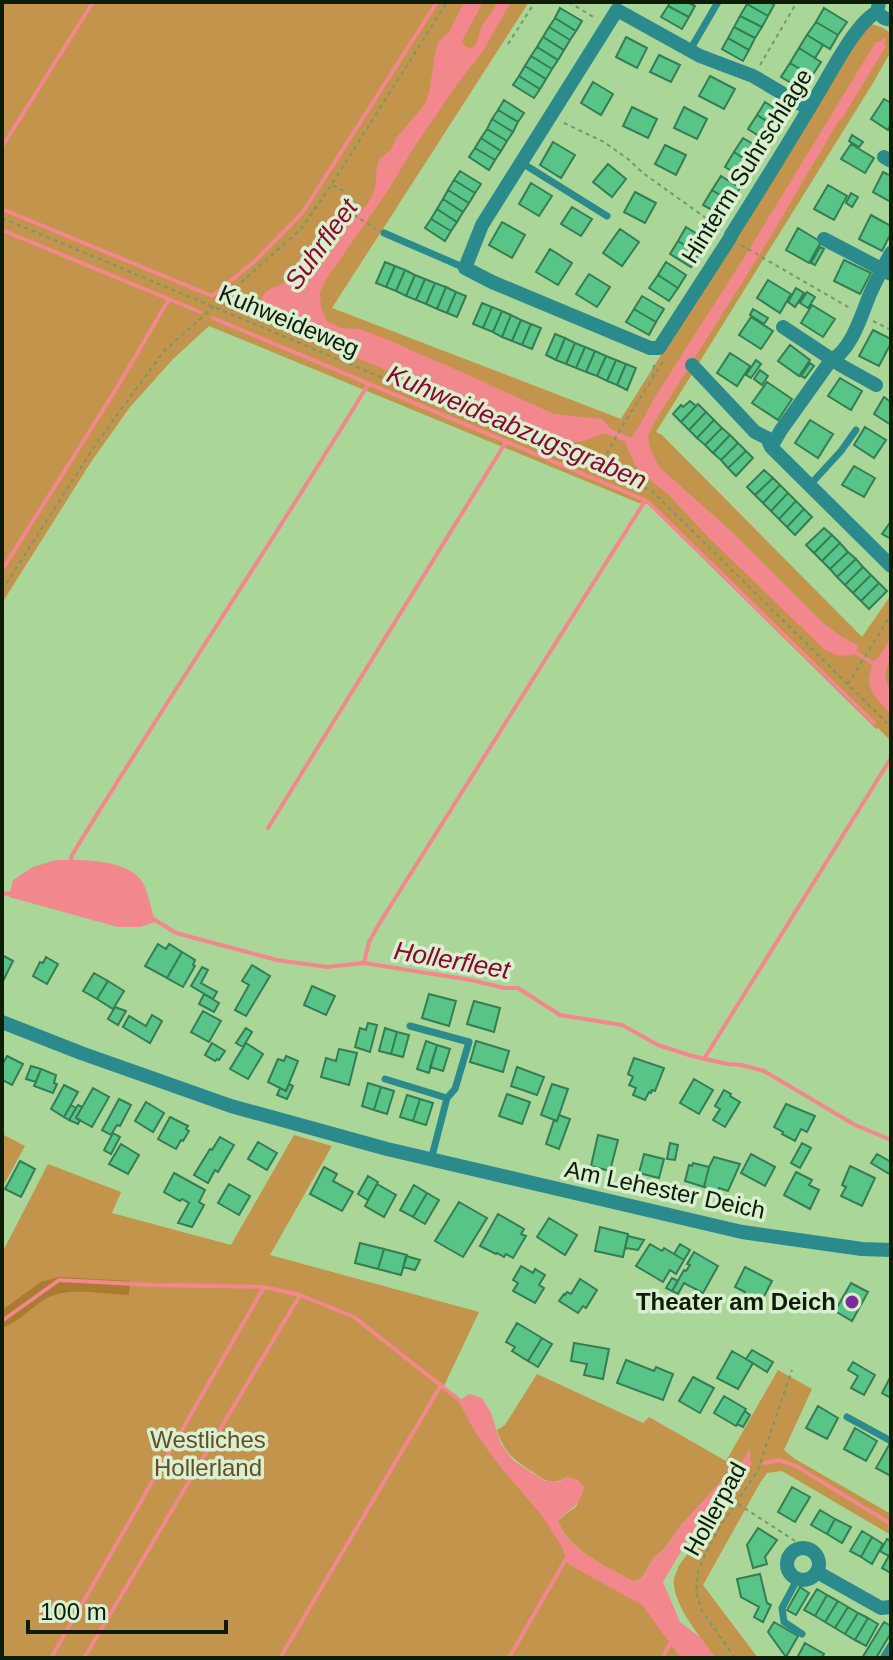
<svg xmlns="http://www.w3.org/2000/svg" width="893" height="1660" font-family="Arial,sans-serif">
	<style>
		.green { fill: #c2944c }
		.forest { fill: #a97c32 }
		.water { fill: #f3878e }
		.lines { fill: none; stroke-linecap: round; stroke-linejoin: round }
		.stream { stroke: #f3878e; stroke-width: 4 }
		.building { fill: #59c488; stroke: #347d55; stroke-width: 2 }
		.path { stroke: #769967; stroke-width: 2; stroke-dasharray: 4 4; stroke-linecap: butt }
		.service { stroke: #2a8a8c; stroke-width: 7 }
		.minor { stroke: #2a8a8c; stroke-width: 14 }
		.poi-dot { fill: #7f2c9a; stroke: #d9f0d0; stroke-width: 3 }
		.labels { text-anchor: middle; stroke-width: 7; stroke-linejoin: round; paint-order: stroke }
		.street-label { font-size: 24px; fill: #0d1d06; stroke: #d9f0d0 }
		.poi-label { font-size: 24px; font-weight: bold; fill: #0d1d06; stroke: #d9f0d0; text-anchor: end }
		.park-label { font-size: 24px; fill: #664d26; stroke: #d9f0d0 }
		.water-label { font-size: 26px; font-style: italic; fill: #8f072b; stroke: #d9f0d0 }
	</style>
	<rect width="100%" height="100%" fill="#aad697"/>
	<path class="green" d="M2 2H529L332 308 621 419 865 28 871 24 881 27 891 33V51L873 83 656 432 662 435 862 637 891 595V664L889 667 891 670V741L878 728 876 729 648 504 639 503 209 326 173 359 130 407 91 462 2 603Z
		M2 1134 25 1146 2 1188Z
		M294 1135 332 1146 270 1255 479 1312 443 1388 469 1408 577 1561 641 1594 702 1658H2V1253L48 1164 121 1192 112 1213 231 1245Z
		M778 1370 812 1389 784 1450 795 1459 891 1514V1535L782 1471 767 1473 760 1483 703 1585 758 1658H715C702 1639 671 1603 674 1579 674 1577 678 1569 678 1567L727 1498 748 1476 738 1469 681 1525 665 1548 654 1557 643 1576 639 1580 633 1581C607 1567 569 1551 558 1521L567 1513 576 1507 584 1487 578 1481 567 1477C549 1488 543 1478 528 1469 511 1458 503 1449 497 1430L505 1425 537 1374 643 1423 649 1417 726 1461Z"/>
	<path class="forest" d="M59 1277 130 1281 129 1295C105 1294 66 1286 45 1299 30 1309 19 1321 2 1328V1310L41 1282Z"/>
	<path class="water" d="M464 2H483L462 41 466 47 472 48 476 44 481 28 498 2H511L483 51 458 83 413 149 387 192 325 281 320 293 321 308 327 321 340 328 359 329 381 337 464 373 554 414 602 419 611 429 631 438C642 424 648 408 658 392L745 256 872 48 876 42 881 41 883 38 886 40 884 43 886 46 843 117 838 122 762 251 655 421 648 436 650 448 659 467 730 530 823 623 839 635 858 645 857 651 873 661 878 658 891 637C891 643 892 652 890 658 886 671 882 677 891 690V714C882 704 869 694 869 679 870 674 871 669 872 665L855 654C842 657 835 656 824 649L708 537 668 494 641 473 634 463 625 442C594 425 602 440 575 442 566 443 558 440 549 438L290 330C277 323 267 317 259 304 266 279 300 285 316 270 328 259 336 242 346 229 354 217 367 208 373 194 378 182 374 169 380 158L384 156 391 149 397 137 425 104 429 93 436 48 440 40 449 32Z
		M56 860C81 860 123 858 141 880 147 887 152 912 155 922L140 927H118L9 897 13 880 33 867Z
		M469 1394 482 1398 491 1413 501 1444 514 1461 545 1481 559 1482 567 1477 578 1480 584 1487C578 1510 571 1506 558 1521 568 1551 608 1567 633 1581L639 1580 643 1576 654 1557 665 1548 681 1525 720 1482 738 1469 750 1448V1460L752 1464 699 1521 663 1582 680 1622 701 1638 715 1658H681L642 1605 568 1564C565 1557 564 1548 559 1542 553 1533 548 1524 542 1516 510 1477 480 1448 459 1401Z"/>
	<g class="lines">
		<path class="stream" d="M2 147 93 2
			M2 209 212 296 255 261 303 212 437 2
			M2 230 200 312
			M213 318 647 501 874 723
			M2 570 115 391 169 299
			M268 828 506 442
			M70 863 72 855C169 696 273 542 369 383
			M2 894 12 893
			M152 918 176 933 277 960 327 967 364 963 471 980 504 988H518L560 1015 622 1025 658 1045 692 1056 727 1064 742 1065 764 1071 855 1125 891 1140
			M364 963 369 942 379 924 645 501
			M704 1059 891 758
			M2 1321 59 1280 154 1285 264 1287 300 1295 354 1317 463 1403
			M765 1463 779 1460 796 1466 891 1524
			M51 1658 264 1287
			M84 1658 300 1295
			M280 1658 441 1385
			M509 1658 567 1557
			M662 1658 673 1639"/>
	</g>
	<path class="building" d="M670 2H687L695 6 689 17 668 6Z
		M748 2H769L774 5 768 16 747 4Z
		M747 4 768 16 762 27 740 16Z
		M668 6 689 17 682 29 661 17Z
		M560 8 582 21 576 31 555 18Z
		M824 8 847 22 838 35 816 22Z
		M740 16 762 27 755 38 734 27Z
		M555 18 576 31 570 40 549 27Z
		M816 22 838 35 830 49 807 35Z
		M549 27 570 40 564 50 543 37Z
		M734 27 755 38 749 50 728 38Z
		M807 35 823 45 815 58 799 48Z
		M543 37 564 50 558 60 537 47Z
		M626 37 647 48 637 68 616 57Z
		M728 38 749 50 743 61 722 49Z
		M537 47 558 60 552 69 531 56Z
		M799 48 821 62 812 76 790 63Z
		M659 55 680 65 671 82 650 72Z
		M531 56 552 69 546 79 525 66Z
		M790 63 812 76 803 90 781 77Z
		M525 66 546 79 540 89 519 76Z
		M519 76 540 89 534 98 513 85Z
		M710 76 735 89 724 109 699 96Z
		M593 82 613 94 601 115 581 103Z
		M884 99 891 103V124L888 130 871 119Z
		M504 100 524 113 518 122 498 110Z
		M765 102 785 115 777 128 757 115Z
		M632 107 657 119 648 138 623 126Z
		M684 107 707 119 697 139 674 128Z
		M498 110 518 122 513 132 492 119Z
		M757 115 777 128 768 142 748 129Z
		M492 119 513 132 507 141 487 129Z
		M487 129 507 141 501 151 481 138Z
		M852 135 863 142 859 147 849 141Z
		M481 138 501 151 495 160 475 148Z
		M743 138 763 150 754 165 734 152Z
		M553 142 575 155 561 178 540 165Z
		M851 144 874 158 865 173 841 159Z
		M665 145 686 155 676 175 655 164Z
		M475 148 495 160 489 170 469 157Z
		M734 152 754 165 745 179 725 167Z
		M608 164 626 179 612 197 593 182Z
		M460 171 481 184 475 193 454 180Z
		M883 172 891 176V202L873 192Z
		M721 176 740 188 731 202 712 190Z
		M454 180 475 193 469 203 448 190Z
		M531 183 552 196 539 216 519 204Z
		M828 185 847 196 834 220 814 209Z
		M448 190 469 203 463 212 443 199Z
		M712 190 731 202 723 216 703 205Z
		M635 192 656 203 645 223 624 212Z
		M851 193 858 197 852 207 846 203Z
		M443 199 463 212 457 222 437 209Z
		M572 207 592 219 581 236 561 224Z
		M437 209 457 222 451 231 431 219Z
		M871 215 891 226V233L882 251 859 239Z
		M431 219 451 231 445 241 425 228Z
		M502 222 525 235 512 258 489 245Z
		M686 227 707 240 699 254 678 241Z
		M798 228 821 242 809 263 786 250Z
		M620 229 639 242 622 266 603 253Z
		M678 241 699 254 691 267 670 254Z
		M820 247 824 249 815 265 811 263Z
		M550 249 572 263 558 285 536 272Z
		M844 260 871 273 860 294 834 281Z
		M385 262 395 266 386 287 376 283Z
		M666 262 686 275 678 288 658 275Z
		M395 266 405 270 396 291 386 287Z
		M405 270 415 275 406 296 396 291Z
		M589 274 610 287 597 307 576 294Z
		M415 275 425 279 416 300 406 296Z
		M658 275 678 288 669 301 649 288Z
		M425 279 435 283 426 304 416 300Z
		M768 280 791 294 780 313 757 298Z
		M435 283 446 287 437 309 426 304Z
		M446 287 456 292 447 313 437 309Z
		M796 288 804 293 795 307 788 302Z
		M456 292 466 296 457 317 447 313Z
		M807 292 815 297 808 308 800 303Z
		M642 296 664 309 656 322 634 309Z
		M482 303 492 307 483 328 473 324Z
		M812 305 835 319 823 337 801 323Z
		M492 307 502 311 493 332 483 328Z
		M634 309 656 322 649 335 626 322Z
		M753 309 768 318 764 324 750 315Z
		M502 311 511 315 502 337 493 332Z
		M511 315 521 320 512 341 502 337Z
		M751 317 773 331 761 349 739 335Z
		M521 320 531 324 522 345 512 341Z
		M531 324 541 328 532 349 522 345Z
		M873 330 891 339V343L879 366 859 356Z
		M555 334 565 338 556 360 546 355Z
		M565 338 575 343 566 364 556 360Z
		M575 343 585 347 576 368 566 364Z
		M790 345 810 360 799 376 778 361Z
		M585 347 595 351 586 372 576 368Z
		M595 351 606 356 597 376 586 372Z
		M730 353 750 366 737 386 717 373Z
		M606 356 616 360 607 381 597 376Z
		M616 360 626 364 617 385 607 381Z
		M756 360 761 364 751 378 746 375Z
		M810 363 814 366 805 378 801 376Z
		M626 364 636 368 627 390 617 385Z
		M760 370 768 376 762 385 754 379Z
		M840 378 862 391 851 410 828 396Z
		M767 382 792 399 778 420 752 403Z
		M884 397 891 402V425L874 414Z
		M690 401 696 406 681 422 673 414 681 405 683 407Z
		M698 404 706 412 689 430 681 422Z
		M706 412 714 420 697 438 689 430Z
		M714 420 722 428 705 445 697 438Z
		M810 420 833 434 818 458 795 443Z
		M865 427 886 440 874 458 854 445Z
		M722 428 730 435 713 453 705 445Z
		M730 435 738 443 721 460 713 453Z
		M738 443 746 451 728 468 721 460Z
		M746 451 753 458 736 476 728 468Z
		M854 466 875 478 864 497 842 485Z
		M764 470 773 478 755 495 747 487Z
		M773 478 780 485 763 503 755 495Z
		M780 485 788 493 771 511 763 503Z
		M788 493 796 501 779 519 771 511Z
		M796 501 804 509 787 527 779 519Z
		M804 509 812 517 795 535 787 527Z
		M889 524 891 526V539L882 534Z
		M824 528 832 535 814 553 806 545Z
		M832 535 840 543 822 561 814 553Z
		M840 543 848 552 830 569 822 561Z
		M848 552 856 559 837 577 830 569Z
		M856 559 863 567 845 585 837 577Z
		M863 567 871 575 853 593 845 585Z
		M871 575 879 583 861 601 853 593Z
		M879 583 887 591 869 609 861 601Z
		M158 944 166 949 169 944 182 952 167 978 145 966Z
		M182 952 195 960 193 965 195 966 183 987 167 978Z
		M2 955 13 961 2 983Z
		M46 957 58 964 47 984 33 976 40 962 43 963Z
		M252 965 270 976 246 1016 235 1010 249 985 242 981Z
		M202 967 208 970 201 983 217 992 213 999 191 986Z
		M94 973 108 981 97 999 83 991Z
		M108 981 124 991 113 1009 97 999Z
		M312 986 335 996 326 1015 304 1005Z
		M204 994 219 1003 214 1012 199 1004Z
		M429 994 456 1001 449 1026 422 1018Z
		M474 1001 500 1008 494 1032 467 1024Z
		M115 1007 126 1011 118 1025 108 1019Z
		M203 1011 221 1021 209 1042 191 1032Z
		M152 1015 162 1021 150 1043 123 1027 129 1016 146 1026Z
		M368 1023 377 1025 370 1052 355 1047 360 1028 366 1030Z
		M246 1028 252 1032 243 1047 236 1043Z
		M385 1028 397 1032 391 1054 379 1051Z
		M397 1032 409 1035 403 1057 391 1054Z
		M426 1041 437 1045 429 1073 417 1069Z
		M476 1041 509 1051 503 1072 470 1062Z
		M212 1043 225 1051 219 1060 217 1059 215 1061 205 1055Z
		M246 1043 263 1054 248 1079 230 1069Z
		M437 1045 450 1049 443 1071 430 1067Z
		M339 1049 357 1053 349 1085 321 1077 326 1058 336 1061Z
		M7 1056 23 1064 12 1085 2 1080V1065Z
		M286 1056 298 1061 286 1091 268 1082 278 1059 284 1061Z
		M634 1058 664 1068 655 1091 652 1090 651 1093 649 1092 645 1100 633 1095 636 1088 629 1085 633 1077 628 1074Z
		M31 1066 41 1069 36 1082 26 1079Z
		M517 1067 544 1077 537 1095 511 1086Z
		M41 1069 56 1075 54 1083 57 1084 53 1093 34 1086Z
		M694 1079 713 1090 699 1114 680 1103Z
		M368 1083 381 1087 374 1110 362 1106Z
		M289 1084 293 1086 287 1099 277 1095 280 1088 286 1091Z
		M552 1084 568 1089 557 1121 541 1115Z
		M64 1085 78 1092 64 1117 51 1109Z
		M381 1087 394 1091 387 1114 374 1110Z
		M93 1088 109 1097 92 1127 76 1118Z
		M724 1090 731 1094 730 1096 740 1102 725 1127 713 1120 720 1109 715 1106Z
		M507 1094 530 1102 522 1124 499 1116Z
		M407 1095 420 1099 413 1121 400 1117Z
		M119 1099 131 1105 120 1126 117 1125 111 1135 102 1130Z
		M420 1099 433 1103 426 1125 413 1121Z
		M146 1102 164 1113 153 1132 135 1121Z
		M786 1104 815 1116 807 1132 801 1129 795 1141 782 1134 783 1132 774 1127Z
		M71 1105 76 1108 69 1120 64 1117Z
		M78 1105 82 1107 76 1118 80 1120 78 1124 69 1120Z
		M559 1115 570 1119 559 1149 546 1144 554 1120 557 1121Z
		M170 1117 188 1126 186 1129 189 1131 183 1141 181 1140 176 1149 158 1139Z
		M113 1133 120 1137 111 1154 104 1150Z
		M598 1135 618 1140 610 1171 591 1166Z
		M220 1137 234 1145 218 1172 215 1170 208 1183 194 1175 210 1149 212 1150Z
		M258 1142 277 1153 267 1170 248 1159Z
		M670 1143 678 1145 675 1160 667 1159Z
		M802 1143 811 1148 800 1168 791 1163Z
		M121 1144 139 1155 128 1174 109 1164Z
		M644 1154 664 1159 659 1178 639 1173Z
		M751 1154 775 1167 765 1186 741 1173Z
		M877 1154 891 1162V1175L871 1163Z
		M714 1157 740 1164 728 1191 719 1188 718 1191 704 1187 709 1167Z
		M20 1161 35 1169 21 1197 5 1189Z
		M693 1163 709 1167 704 1187 685 1181 689 1165 692 1166Z
		M850 1166 875 1178 862 1206 841 1196 846 1187 842 1185Z
		M324 1167 337 1174 333 1181 353 1192 342 1211 310 1194Z
		M796 1172 812 1180 809 1185 819 1190 810 1209 784 1195Z
		M174 1173 205 1190 199 1202 204 1205 192 1227 178 1223 189 1203 182 1199 180 1201 164 1192Z
		M368 1176 378 1182 368 1200 358 1194Z
		M229 1184 250 1196 239 1215 218 1203Z
		M377 1184 396 1195 384 1217 365 1206Z
		M414 1185 427 1193 413 1217 400 1210Z
		M427 1193 439 1200 425 1224 413 1217Z
		M459 1202 487 1218 463 1257 435 1241Z
		M498 1214 524 1229 521 1234 526 1236 513 1258 506 1254 504 1257 497 1253 496 1254 480 1246Z
		M549 1218 577 1235 565 1255 537 1237Z
		M600 1227 628 1234 623 1257 595 1251Z
		M628 1236 644 1240 638 1250 625 1248Z
		M360 1243 384 1249 378 1269 355 1263Z
		M650 1244 662 1251 664 1248 684 1260 676 1274 670 1270 663 1282 636 1266Z
		M680 1244 690 1250 684 1260 674 1254Z
		M384 1249 407 1255 401 1275 378 1269Z
		M694 1252 718 1266 703 1293 684 1283 678 1294 672 1291 684 1270 686 1271 690 1265 687 1264Z
		M406 1256 420 1260 415 1270 403 1267Z
		M521 1266 533 1273 535 1269 545 1275 539 1285 544 1288 535 1303 513 1291 518 1283 513 1280Z
		M745 1267 772 1281 759 1306 742 1298 745 1292 735 1287Z
		M672 1278 678 1281 672 1291 666 1288Z
		M580 1279 597 1290 586 1308 583 1306 578 1313 559 1301 564 1294 565 1295 567 1292 571 1294Z
		M851 1283 868 1292 852 1321 835 1311Z
		M517 1323 542 1338 528 1361 512 1351 515 1347 506 1342Z
		M542 1338 552 1344 538 1367 528 1361Z
		M574 1343 609 1349 603 1379 584 1375 587 1364 571 1361Z
		M752 1350 773 1362 767 1372 746 1359Z
		M732 1351 753 1363 738 1389 717 1378Z
		M626 1360 654 1371 656 1367 673 1374 663 1400 617 1383Z
		M853 1362 875 1375 864 1395 851 1388 858 1376 848 1370Z
		M891 1376V1398L882 1393Z
		M693 1377 714 1388 700 1413 679 1401Z
		M724 1396 746 1409 736 1426 714 1413Z
		M818 1406 838 1418 827 1439 806 1428Z
		M745 1411 750 1415 743 1427 737 1424Z
		M855 1428 877 1441 866 1461 844 1449Z
		M889 1445 891 1446V1476L876 1468Z
		M792 1487 810 1497 795 1522 778 1512Z
		M820 1510 835 1519 827 1534 811 1525Z
		M835 1519 851 1527 842 1543 827 1534Z
		M758 1528 777 1540 765 1557 767 1564 753 1568 747 1545Z
		M862 1531 872 1537 861 1557 850 1551Z
		M872 1537 883 1544 872 1564 861 1557Z
		M887 1539 891 1541V1552L889 1556 880 1551Z
		M891 1552V1573L882 1568Z
		M760 1574 767 1603 771 1605 763 1622 754 1617 759 1607 741 1597 737 1579Z
		M800 1587 809 1593 796 1615 787 1610Z
		M817 1589 827 1595 815 1616 804 1610Z
		M827 1595 838 1601 825 1622 815 1616Z
		M838 1601 848 1607 835 1628 825 1622Z
		M848 1607 858 1613 845 1634 835 1628Z
		M858 1613 868 1618 855 1640 845 1634Z
		M868 1618 878 1624 866 1646 855 1640Z
		M774 1622 798 1636 786 1657 768 1632Z
		M884 1622 891 1626V1633L876 1658H862Z
		M805 1643 824 1654 822 1658H797Z"/>
	<g class="lines">
		<path class="path" d="M569 2 595 18
			M508 44 535 2
			M760 65 797 2
			M564 123 604 142 628 159 643 173 720 228
			M333 185 345 192 348 211 376 229
			M2 218 652 491 891 727
			M741 245 850 308
			M873 321 891 330
			M653 377 654 363
			M599 468 620 430 664 360
			M2 590 98 441 164 351 301 229 332 184 447 2
			M848 684 891 614
			M738 1504 806 1548
			M735 1658 702 1611 696 1592 698 1571 708 1549 721 1525 757 1472 792 1370"/>
		<path class="service" d="M690 50 718 2
			M522 163 607 216
			M384 233 465 268
			M809 486 841 451 856 430
			M410 1026 469 1042 455 1089 447 1098 431 1160
			M385 1079 447 1098
			M847 1417 891 1441
			M798 1578 782 1608 784 1622 802 1634
			M883 1658 891 1645"/>
		<path class="minor" d="M879 2 877 12 884 18 891 20
			M809 109 753 76 700 56 617 10 482 225 465 268 492 282 650 348H659L730 238 731 235C759 191 786 147 813 102 828 79 854 24 877 12
			M884 157 891 161
			M824 239 891 274
			M783 327 842 366 876 385
			M692 365 755 432 767 438 771 447 891 566
			M771 447 781 430 831 360C852 350 862 313 870 294 876 280 884 266 891 253
			M2 1022 81 1053 231 1106 387 1149 742 1232 862 1249 891 1250
			M787 1564a16 16 0 1 1 32 0a16 16 0 1 1-32 0Z
			M817 1572 881 1608 891 1607"/>
	</g>
	<circle class="poi-dot" cx="852" cy="1302" r="8"/>
	<g class="labels">
		<g class="street-label">
			<text transform="translate(747 166) rotate(-58)" y="8">Hinterm Suhrschlage</text>
			<text transform="translate(289 321) rotate(23)" y="8">Kuhweideweg</text>
			<text transform="translate(665 1190) rotate(12)" y="8">Am Lehester Deich</text>
			<text transform="translate(715 1509) rotate(-61)" y="8">Hollerpad</text>
		</g>
		<g class="poi-label">
			<text x="836" y="1310">Theater am Deich</text>
		</g>
		<g class="park-label">
			<text x="208" y="1448">Westliches<tspan x="208" dy="28">Hollerland</tspan></text>
		</g>
		<g class="water-label">
			<text transform="translate(321 244) rotate(-54)" y="9">Suhrfleet</text>
			<text transform="translate(517 427) rotate(23)" y="9">Kuhweideabzugsgraben</text>
			<text transform="translate(452 960) rotate(10)" y="9">Hollerfleet</text>
		</g>
	</g>
	<rect width="893" height="1660" fill="none" stroke="#0d1d06" stroke-width="8"/>
	<path d="M28 1620v12h198v-12" fill="none" stroke="#0d1d06" stroke-width="4"/>
	<text x="40" y="1620" font-size="24" fill="#0d1d06" stroke="#d9f0d0" stroke-width="6" paint-order="stroke">100 m</text>
</svg>
